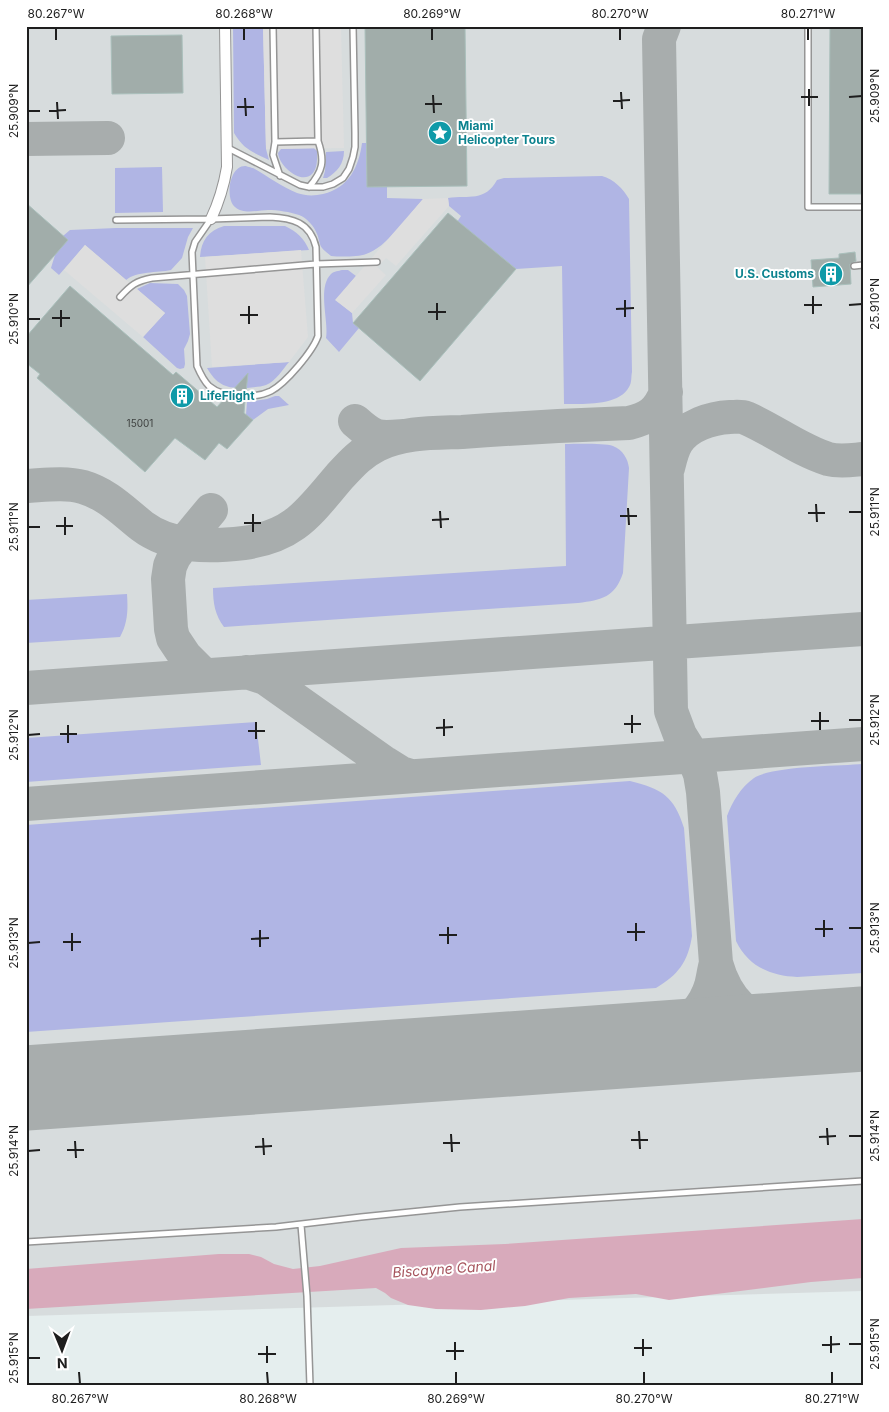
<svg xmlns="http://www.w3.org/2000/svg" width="889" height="1412" font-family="Inter,sans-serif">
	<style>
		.airport { fill: #d7dcdd }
		.grass { fill: #b0b5e4 }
		.parking { fill: #dedede }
		.water { fill: #d8aabb }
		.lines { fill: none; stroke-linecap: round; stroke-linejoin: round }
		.taxiway { stroke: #a8adad; stroke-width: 34 }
		.runway { stroke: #a8adad; stroke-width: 85 }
		.building { fill: #a1adaa; stroke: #a9bfbb }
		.lane-casing { stroke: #959595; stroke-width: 8 }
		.street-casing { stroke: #959595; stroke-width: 12 }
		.lane { stroke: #fff; stroke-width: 5 }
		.street { stroke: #fff; stroke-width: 10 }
		.ticks { fill: none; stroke: #1e1e1e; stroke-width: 2 }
		.labels { text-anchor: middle; stroke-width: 4; stroke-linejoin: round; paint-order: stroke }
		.number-label { font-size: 10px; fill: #3f4241 }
		.culture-label { font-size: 12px; font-weight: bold; fill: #0d838f; stroke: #fff; text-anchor: start }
		.water-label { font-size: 14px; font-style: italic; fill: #a6535c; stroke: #fff }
		.neatline { fill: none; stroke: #1e1e1e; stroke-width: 2 }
		.ticks-label { font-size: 12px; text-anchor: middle; fill: #1e1e1e }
	</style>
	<rect width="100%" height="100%" fill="#e5eeee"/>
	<path class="airport" d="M26 26H863V1291L26 1316Z"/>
	<path class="grass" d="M233 26H263L266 149 269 160C253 152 244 150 234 133Z
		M362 143H366L367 187H387V198L423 199C409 215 386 248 366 254 358 257 340 257 331 256 328 253 324 251 322 248 319 244 319 238 317 234 314 226 307 218 299 215 290 212 278 210 268 210 258 210 244 215 235 207 225 199 229 166 245 166 246 166 252 168 253 168 267 176 282 187 297 193 306 196 314 196 323 194 349 188 359 166 362 143Z
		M314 148 317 151C317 158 318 168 312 174 301 185 279 166 278 153L281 149Z
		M344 151C344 164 337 172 327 178H323L325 171 326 152Z
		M162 167 163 212 115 213V168Z
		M602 176C614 179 623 189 629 199L632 372C631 376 632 383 629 387 619 406 583 404 564 404L562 266 516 269 457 222 461 216 449 206 448 198C469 195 485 202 497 180L504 178Z
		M224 226H285C297 232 304 238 309 250L200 257C201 241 208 231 224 226Z
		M116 228H193L188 237 182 258 171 270C157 273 137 271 126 280L85 245 59 275 51 268 58 245 63 236 70 230Z
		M342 270H348L356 276 336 300 352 313 353 323 359 328 339 352 326 338C329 321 317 288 331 274 334 271 339 271 342 270Z
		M150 283 178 284 184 290 187 296 190 334 188 341 184 349 185 364 184 368 180 369 177 368 143 337 165 313 137 289Z
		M289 362C283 369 276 381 266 385 261 387 253 387 247 388 226 389 217 385 207 368Z
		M275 396H279L289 405 268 409 253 420 246 415 247 402 267 399Z
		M565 444C576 444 604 443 613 446 623 450 628 459 629 468L623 573C615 597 602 600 578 603L224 627C215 615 213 603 213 588L566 566Z
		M127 594C128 609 128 623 120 637L26 643V600Z
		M256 722 261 765 26 782V738Z
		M863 764V973L797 977C770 976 748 966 736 941L727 816C732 802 741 787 754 778 772 766 839 766 863 764Z
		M630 781C662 789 674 796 684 828L692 936C688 962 678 975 656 988L26 1032V825Z"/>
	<path class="parking" d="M263 26H341L344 148 266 149Z
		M448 198 449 206 396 266 386 258 377 267 386 275 352 313 335 300 423 199Z
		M85 245 165 313 143 337 64 270Z
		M301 250 308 337 289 362 212 367 205 257Z"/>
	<path class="water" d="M863 1219V1278L811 1282 669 1300 636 1294 569 1298 525 1306 481 1310 436 1309 408 1305 391 1298 385 1293 376 1288 26 1309V1269L219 1254H249L261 1257 274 1264 293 1269 320 1266 401 1248 505 1244Z"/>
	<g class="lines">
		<path class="taxiway" d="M26 139 108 138
			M355 421C375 439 378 438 404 436
			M668 468C670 460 672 450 677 442 688 425 711 418 730 417 735 417 741 416 746 418 774 430 799 450 828 459 840 462 851 460 863 459
			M26 486C45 485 65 482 83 487 107 494 123 511 142 526 171 548 210 547 244 543 295 536 309 512 340 476 352 463 361 453 377 445 403 432 434 433 462 432 518 428 573 425 629 423 649 418 658 412 666 392
			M247 672 265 678 385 763 401 773 411 776
			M204 675 185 656 173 638 171 629 168 579 170 566 174 557 187 539 211 510
			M26 688C305 667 584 649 863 629
			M26 804 863 744
			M716 963C727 1003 749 1019 786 1034
			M647 1044C674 1034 702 1016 711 986 713 978 714 970 716 963L703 792 700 774 693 756 680 735 671 711 659 39 664 26"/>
		<path class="runway" d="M26 1088 863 1029"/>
	</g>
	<path class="building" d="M365 26H465L467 186 367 187Z
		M830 26H863V194H829Z
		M182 35 183 93 112 94 111 36Z
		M26 203 68 240 26 288Z
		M448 213 516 269 420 381 353 323Z
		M855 252 856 261 850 264 851 284 813 287 811 260 839 258V254Z
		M70 286 173 375 176 372 217 407 225 398 245 400 244 413 253 420 227 449 219 443 205 460 175 438 145 472 37 378 40 374 26 363V337Z
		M248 373 246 392 232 391Z"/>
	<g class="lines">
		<g class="lane-casing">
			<path id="lane" d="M273 26 275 142 273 155 280 176
				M808 26V207H863
				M275 142 318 141
				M228 148 300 185 309 187H323L333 184 343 178 349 169 353 157 355 147V133L353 26
				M309 187C323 171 325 161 318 141L316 26
				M270 217C292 218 310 222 316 247L318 336C313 351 286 383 271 391 255 399 223 398 209 386 203 380 200 373 197 366L192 252 195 242 211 219Z
				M116 220 211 219
				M854 266 863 265
				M120 297C131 285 136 281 152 278L316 264 377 262
				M301 1225 307 1296 310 1386
				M26 1242 276 1227 361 1217 460 1207 863 1181"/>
		</g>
		<g class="street-casing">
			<path id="street" d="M211 219C219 202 224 185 227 167L225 26"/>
		</g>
		<use href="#lane" class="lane"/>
		<use href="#street" class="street"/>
	</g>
	<path class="ticks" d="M56 28V40M244 28V40M432 28V40M620 28V40M808 28V40M809 89V106M621 92 622 109M433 95 434 113M801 97H818M849 97 862 96M245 98 246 116M613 101 630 100M57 102 58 119M425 104H442M237 107H254M28 111H40M49 111 66 110M813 296V314M625 300V317M437 303V320M804 305H822M849 305 862 304M249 306V324M616 309 634 308M61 310V327M428 312H446M240 315H258M52 318H70M28 319H40M816 504 817 522M628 508 629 525M440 511 441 528M849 512H862M808 513H825M253 514V532M620 516H637M65 517V535M432 520 449 519M244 523H261M56 526H73M28 527H40M820 712V730M632 715V733M444 719V736M849 720H862M811 721H829M256 722V739M624 724H641M68 725V743M436 728 453 727M248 731H265M60 734H77M28 735 40 734M824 920V937M636 923V941M448 927V944M849 928H862M815 929H833M260 930V947M627 932H645M72 933V951M439 935H457M251 939 269 938M63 942H81M28 943 40 942M827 1128 828 1145M639 1131 640 1149M451 1134 452 1152M849 1136H862M819 1137 836 1136M263 1138 264 1155M631 1140H648M75 1141 76 1158M443 1143H460M255 1147 272 1146M67 1150H84M28 1151 40 1150M831 1336V1353M643 1339V1356M455 1342V1360M849 1344H862M822 1345 840 1344M267 1346V1363M634 1348H652M446 1351H464M258 1354H276M28 1358H40M79 1372 80 1384M267 1372 268 1384M456 1372V1384M644 1372V1384M832 1372V1384"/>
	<defs>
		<g id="sight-disc" transform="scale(1.25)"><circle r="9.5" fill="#0f9aa8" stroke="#fff"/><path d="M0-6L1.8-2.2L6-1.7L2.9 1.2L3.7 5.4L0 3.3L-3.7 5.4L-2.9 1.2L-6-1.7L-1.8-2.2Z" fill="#fff"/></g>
		<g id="building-disc" transform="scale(1.25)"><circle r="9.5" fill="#0f9aa8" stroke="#fff"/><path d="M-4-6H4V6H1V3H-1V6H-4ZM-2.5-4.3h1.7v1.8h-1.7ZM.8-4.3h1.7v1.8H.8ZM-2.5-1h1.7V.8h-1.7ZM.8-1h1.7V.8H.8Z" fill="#fff"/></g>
	</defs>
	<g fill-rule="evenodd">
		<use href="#sight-disc" x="440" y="133"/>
		<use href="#building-disc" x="831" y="274"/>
		<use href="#building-disc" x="182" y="396"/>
	</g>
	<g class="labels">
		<g class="number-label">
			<text x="140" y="427">15001</text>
		</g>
		<g class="culture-label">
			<text x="458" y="130">Miami<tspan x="458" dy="14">Helicopter Tours</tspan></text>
			<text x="814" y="278" text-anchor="end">U.S. Customs</text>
			<text x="200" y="400">LifeFlight</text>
		</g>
		<g class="water-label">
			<text transform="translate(444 1269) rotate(-4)" y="5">Biscayne Canal</text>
		</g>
	</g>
	<rect width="889" height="1412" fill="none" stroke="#ffffff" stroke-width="55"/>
	<g transform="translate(62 1350) rotate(179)" stroke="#ffffff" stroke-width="4" paint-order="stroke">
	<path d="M0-4L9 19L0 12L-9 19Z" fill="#1e1e1e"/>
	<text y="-8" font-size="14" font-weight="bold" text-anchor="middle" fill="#1e1e1e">N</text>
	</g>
	<rect x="28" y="28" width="834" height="1356" class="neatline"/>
	<g class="ticks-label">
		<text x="56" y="18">80.267°W</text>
		<text x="244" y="18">80.268°W</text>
		<text x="432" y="18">80.269°W</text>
		<text x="620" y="18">80.270°W</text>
		<text x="808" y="18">80.271°W</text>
		<text transform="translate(875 96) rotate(-90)" y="4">25.909°N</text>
		<text transform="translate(14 111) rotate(-90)" y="4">25.909°N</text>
		<text transform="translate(875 304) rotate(-90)" y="4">25.910°N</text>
		<text transform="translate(14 319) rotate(-90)" y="4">25.910°N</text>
		<text transform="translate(875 512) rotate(-90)" y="4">25.911°N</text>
		<text transform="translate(14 527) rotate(-90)" y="4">25.911°N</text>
		<text transform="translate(875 720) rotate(-90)" y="4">25.912°N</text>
		<text transform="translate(14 735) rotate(-90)" y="4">25.912°N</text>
		<text transform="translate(875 928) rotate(-90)" y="4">25.913°N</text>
		<text transform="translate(14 943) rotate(-90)" y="4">25.913°N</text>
		<text transform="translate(875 1136) rotate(-90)" y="4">25.914°N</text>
		<text transform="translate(14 1151) rotate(-90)" y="4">25.914°N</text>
		<text transform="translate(875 1344) rotate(-90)" y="4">25.915°N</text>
		<text transform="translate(14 1358) rotate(-90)" y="4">25.915°N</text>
		<text x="80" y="1403">80.267°W</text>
		<text x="268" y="1403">80.268°W</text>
		<text x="456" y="1403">80.269°W</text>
		<text x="644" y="1403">80.270°W</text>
		<text x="832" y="1403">80.271°W</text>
	</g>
</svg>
